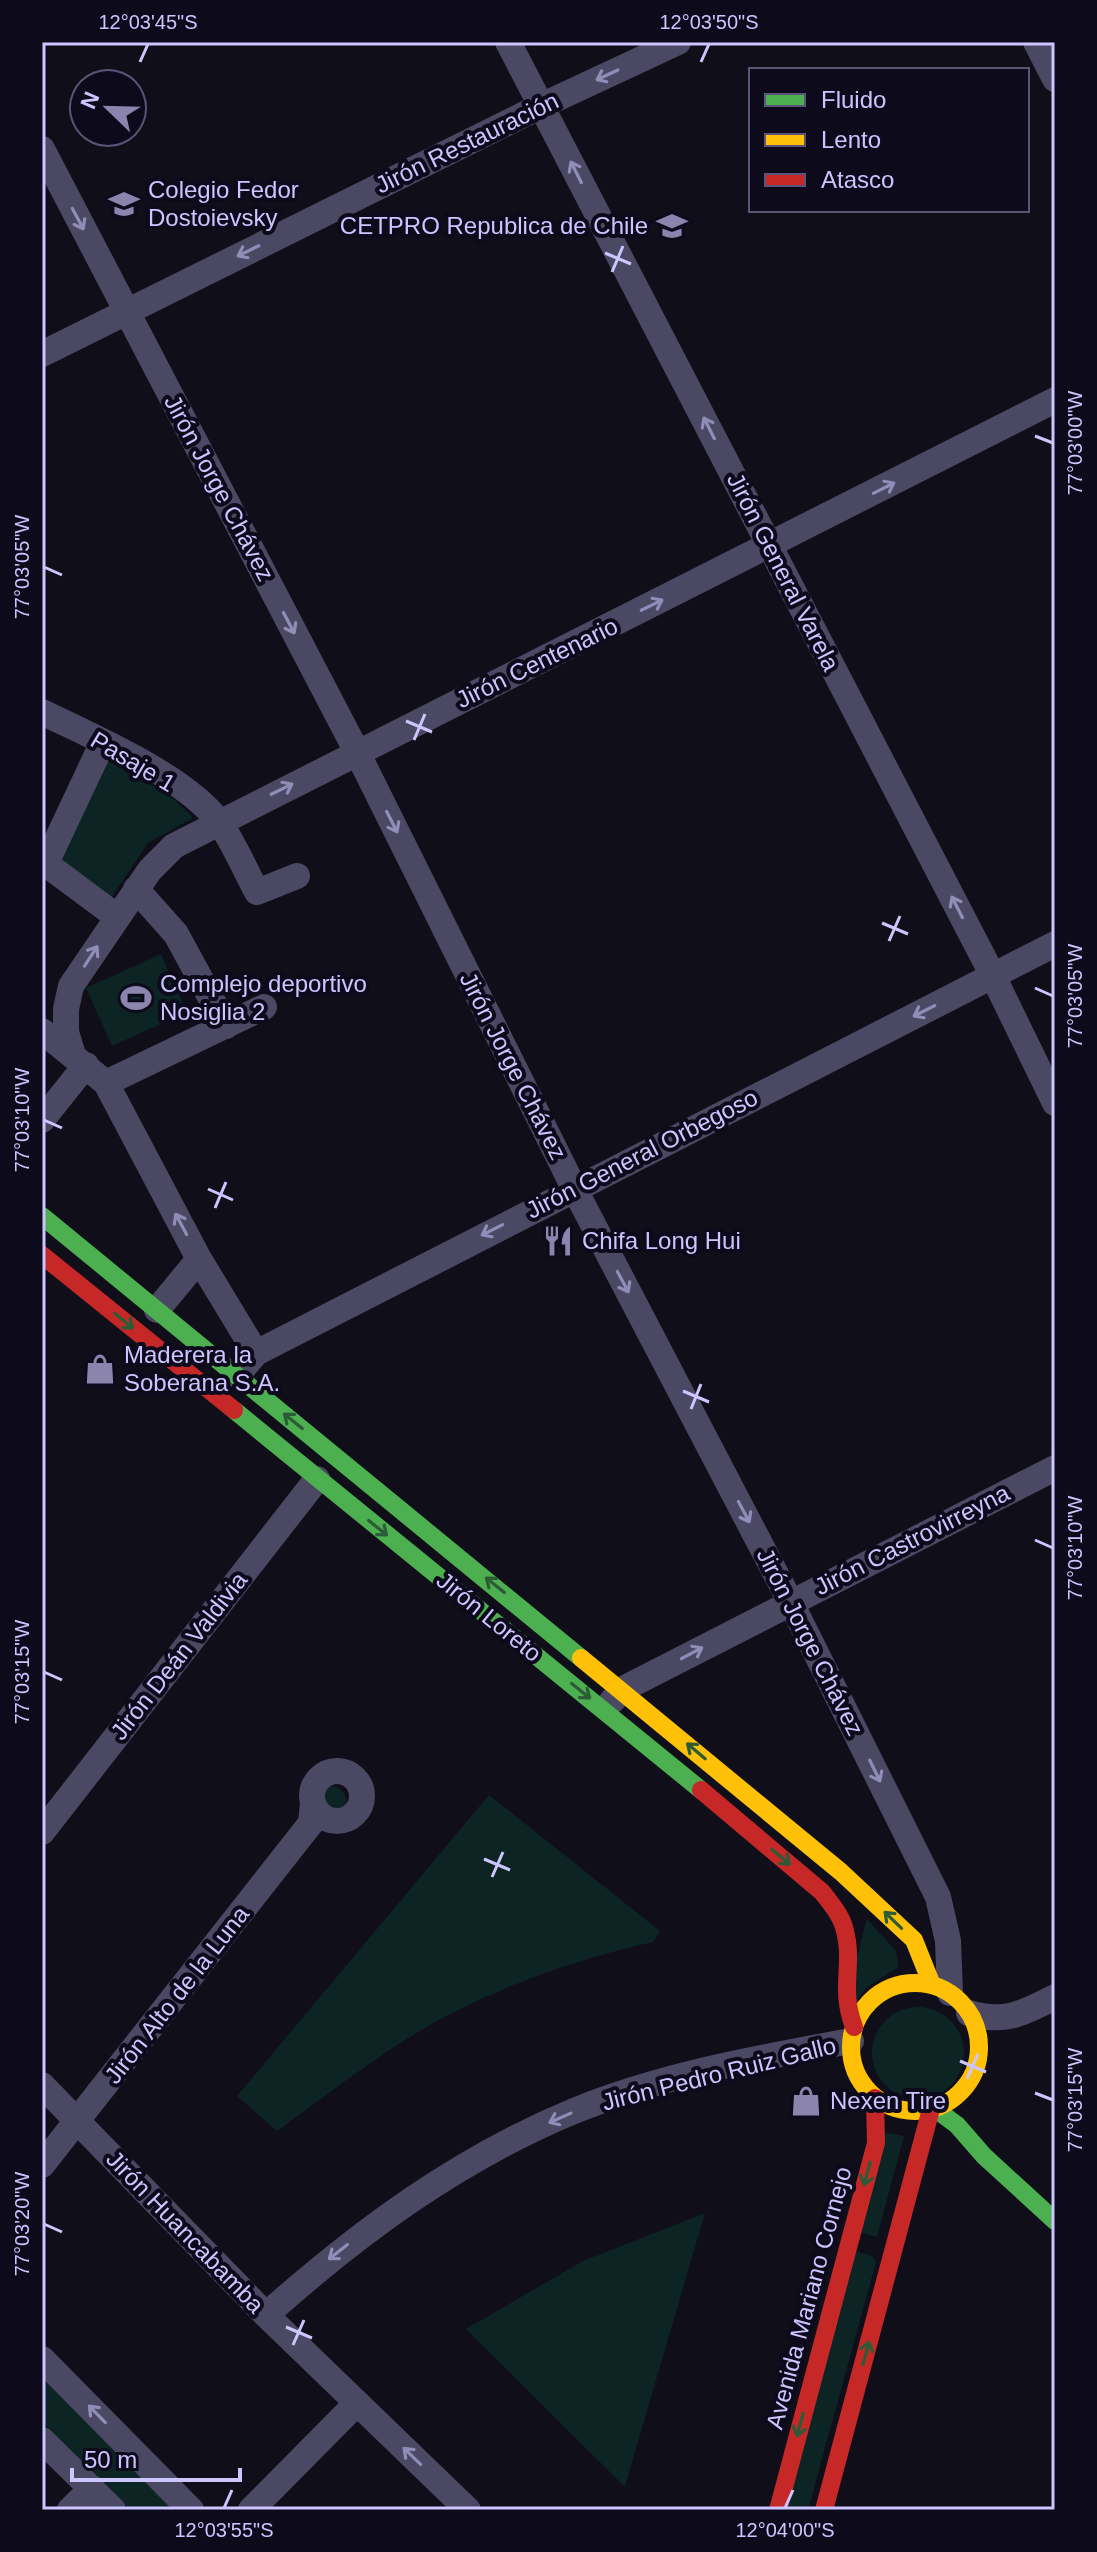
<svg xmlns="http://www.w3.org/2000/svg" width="1097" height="2552" font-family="Arial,sans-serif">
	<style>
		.green { fill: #0d2424 }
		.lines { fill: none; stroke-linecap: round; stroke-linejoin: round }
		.street { stroke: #4a4862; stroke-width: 26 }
		.fast { stroke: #4caf50; stroke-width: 18 }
		.slow { stroke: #ffc107; stroke-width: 18 }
		.jam { stroke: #c62828; stroke-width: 18 }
		.oneway { stroke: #928db8 }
		.oneway2 { stroke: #2c5c36 }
		.ticks { fill: none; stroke: #cdc5ff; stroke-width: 3 }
		.labels { text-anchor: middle; stroke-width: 8; stroke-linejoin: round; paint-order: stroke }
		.street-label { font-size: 24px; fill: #cdc5ff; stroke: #0d0a1c }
		.poi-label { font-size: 24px; fill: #cdc5ff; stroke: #0d0a1c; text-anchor: start }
		.neatline { fill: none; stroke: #cdc5ff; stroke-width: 3 }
		.ticks-label { font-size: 20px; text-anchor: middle; fill: #cdc5ff }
	</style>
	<rect width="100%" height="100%" fill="#100e18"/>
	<path class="green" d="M110 757 175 800 193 818 148 843 111 898 57 860Z
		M161 954 187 1012 112 1046 86 988Z
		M316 1801a15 15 0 1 1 30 0a15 15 0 1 1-30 0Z
		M489 1795 660 1931 653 1942C564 1962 474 1995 397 2045 356 2072 317 2102 277 2131L237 2096Z
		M867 1919 896 1951 899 1967 867 1987 856 2001 848 1991Z
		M872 2053a46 46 0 1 1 92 0a46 46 0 1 1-92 0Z
		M883 2132 904 2136 877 2237 858 2232Z
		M705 2213 625 2486H624L466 2329 583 2261Z
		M852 2250 872 2256 876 2262 808 2510H778Z
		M42 2374 179 2510H130L42 2422Z"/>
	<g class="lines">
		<path class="street" d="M508 42 993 976 1055 1103
			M1036 42 1055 79
			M42 149 357 752 574 1188 790 1601 938 1897 948 1941 950 1993
			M42 354 541 106 678 42
			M42 712C93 737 185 776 219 822 234 843 245 870 257 892L297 876
			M42 861 116 916
			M46 863 103 742
			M136 889 176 934 226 1026
			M42 1031 106 1083 199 1259 157 1310
			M73 1055 66 1032V1009L71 986 150 870 174 846 1055 400
			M106 1083 264 1007
			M42 1120 86 1065
			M199 1259 256 1353
			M237 1375 256 1353 1055 944
			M612 1701 623 1689 1055 1468
			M312 1796a25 25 0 1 1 50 0a25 25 0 1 1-50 0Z
			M42 1832 317 1479
			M969 2013C1004 2024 1024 2013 1055 1997
			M42 2085 266 2315 468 2510
			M42 2165 311 1823 313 1803
			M266 2315C359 2232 458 2159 574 2111 662 2075 758 2058 851 2041
			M42 2359 191 2510
			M42 2440 113 2510
			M70 2510 92 2488
			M251 2510 357 2403"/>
		<path class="fast" d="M42 1216 581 1658
			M234 1410 701 1790
			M934 2108 957 2125 984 2156 1055 2221"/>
		<path class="slow" d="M581 1658 841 1872 914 1940 932 1985
			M851 2047a64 64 0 1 1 128 0a64 64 0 1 1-128 0Z"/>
		<path class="jam" d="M42 1255 234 1410
			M701 1790 822 1892C831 1904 842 1916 845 1931 854 1964 839 1988 854 2027
			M778 2510 876 2143 875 2098
			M824 2510 931 2109"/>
	</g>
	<defs><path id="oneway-shaft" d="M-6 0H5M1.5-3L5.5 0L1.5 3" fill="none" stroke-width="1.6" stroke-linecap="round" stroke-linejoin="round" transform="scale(2)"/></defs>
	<g class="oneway">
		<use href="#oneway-shaft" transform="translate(607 75) rotate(155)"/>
		<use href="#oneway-shaft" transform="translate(576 172) rotate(-117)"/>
		<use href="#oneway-shaft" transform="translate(78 219) rotate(62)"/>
		<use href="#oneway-shaft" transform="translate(248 251) rotate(154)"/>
		<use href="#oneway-shaft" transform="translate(709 428) rotate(-117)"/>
		<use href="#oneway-shaft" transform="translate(884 488) rotate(-27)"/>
		<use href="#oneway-shaft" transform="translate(652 605) rotate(-26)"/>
		<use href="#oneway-shaft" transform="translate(289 623) rotate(62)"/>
		<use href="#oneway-shaft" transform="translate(282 789) rotate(-26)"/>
		<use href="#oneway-shaft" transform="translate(392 822) rotate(63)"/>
		<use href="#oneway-shaft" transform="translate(957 907) rotate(-117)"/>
		<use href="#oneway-shaft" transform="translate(91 956) rotate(-57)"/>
		<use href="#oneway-shaft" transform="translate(924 1011) rotate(153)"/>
		<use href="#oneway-shaft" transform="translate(181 1224) rotate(-118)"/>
		<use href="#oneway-shaft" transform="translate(492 1230) rotate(153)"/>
		<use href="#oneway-shaft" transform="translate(623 1282) rotate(62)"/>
		<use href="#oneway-shaft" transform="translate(744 1512) rotate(62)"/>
		<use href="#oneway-shaft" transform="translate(692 1653) rotate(-28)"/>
		<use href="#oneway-shaft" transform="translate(875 1771) rotate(64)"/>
		<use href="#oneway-shaft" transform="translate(560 2118) rotate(156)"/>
		<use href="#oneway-shaft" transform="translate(338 2252) rotate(142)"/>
		<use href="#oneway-shaft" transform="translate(97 2414) rotate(-134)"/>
		<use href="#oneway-shaft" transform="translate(412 2456) rotate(-136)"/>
	</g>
	<g class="oneway2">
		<use href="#oneway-shaft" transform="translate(124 1321) rotate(39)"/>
		<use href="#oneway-shaft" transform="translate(293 1421) rotate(-141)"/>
		<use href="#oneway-shaft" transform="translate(378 1528) rotate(39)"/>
		<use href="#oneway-shaft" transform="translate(495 1585) rotate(-141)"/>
		<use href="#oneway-shaft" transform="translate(581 1691) rotate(39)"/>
		<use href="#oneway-shaft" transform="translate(696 1751) rotate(-140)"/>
		<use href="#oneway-shaft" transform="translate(781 1857) rotate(40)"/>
		<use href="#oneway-shaft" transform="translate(893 1920) rotate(-136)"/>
		<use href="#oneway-shaft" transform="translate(867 2174) rotate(105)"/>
		<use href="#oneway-shaft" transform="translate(866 2353) rotate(-75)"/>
		<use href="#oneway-shaft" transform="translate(800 2425) rotate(105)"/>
	</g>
	<path class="ticks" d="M140 62 148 44M701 62 709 44M605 253 631 264M612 272 623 246M1035 436 1053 443M44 567 62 575M406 721 432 732M414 740 425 714M882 923 908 934M889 941 900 916M1035 988 1053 996M44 1120 62 1128M208 1189 233 1200M215 1208 226 1182M683 1391 709 1402M691 1409 701 1384M1035 1540 1053 1548M44 1672 62 1680M484 1859 510 1870M492 1877 503 1852M960 2061 986 2072M967 2079 978 2054M1035 2093 1053 2100M44 2224 62 2232M286 2327 312 2338M293 2345 304 2320M224 2508 232 2490M785 2508 793 2490"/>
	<defs>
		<g id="school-bare" transform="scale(2.4)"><path d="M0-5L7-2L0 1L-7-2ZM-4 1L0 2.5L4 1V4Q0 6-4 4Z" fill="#8b85ae" stroke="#0d0a1c" stroke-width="2.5" paint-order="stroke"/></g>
		<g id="university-bare" transform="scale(2.4)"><path d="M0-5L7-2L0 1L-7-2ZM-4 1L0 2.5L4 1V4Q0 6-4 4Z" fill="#8b85ae" stroke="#0d0a1c" stroke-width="2.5" paint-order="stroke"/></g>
		<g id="stadium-bare" transform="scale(2.4)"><path d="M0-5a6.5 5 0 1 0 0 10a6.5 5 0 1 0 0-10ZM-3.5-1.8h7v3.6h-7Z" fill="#8b85ae" stroke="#0d0a1c" stroke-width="2.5" paint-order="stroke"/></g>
		<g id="restaurant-bare" transform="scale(2.4)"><path d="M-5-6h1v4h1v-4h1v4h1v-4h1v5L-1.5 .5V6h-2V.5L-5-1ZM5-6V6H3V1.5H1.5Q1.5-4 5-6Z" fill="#8b85ae" stroke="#0d0a1c" stroke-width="2.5" paint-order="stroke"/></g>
		<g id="shop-bare" transform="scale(2.4)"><path d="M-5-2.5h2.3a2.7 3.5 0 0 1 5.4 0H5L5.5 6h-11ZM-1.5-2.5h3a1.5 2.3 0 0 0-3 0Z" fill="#8b85ae" stroke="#0d0a1c" stroke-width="2.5" paint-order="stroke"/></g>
	</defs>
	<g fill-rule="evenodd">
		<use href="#school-bare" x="124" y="204"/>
		<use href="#university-bare" x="672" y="226"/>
		<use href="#stadium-bare" x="136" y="998"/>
		<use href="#restaurant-bare" x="558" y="1241"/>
		<use href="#shop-bare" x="100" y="1369"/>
		<use href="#shop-bare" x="806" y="2101"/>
	</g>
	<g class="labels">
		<g class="street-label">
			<text transform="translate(467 143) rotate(-26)" y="8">Jirón Restauración</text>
			<text transform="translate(219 488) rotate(62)" y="8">Jirón Jorge Chávez</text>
			<text transform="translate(783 572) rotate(63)" y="8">Jirón General Varela</text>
			<text transform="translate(537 663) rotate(-26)" y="8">Jirón Centenario</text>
			<text transform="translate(133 762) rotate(31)" y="8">Pasaje 1</text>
			<text transform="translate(513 1066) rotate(63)" y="8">Jirón Jorge Chávez</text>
			<text transform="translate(642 1154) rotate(-27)" y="8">Jirón General Orbegoso</text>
			<text transform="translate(912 1540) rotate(-27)" y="8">Jirón Castrovirreyna</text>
			<text transform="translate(489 1617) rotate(39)" y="8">Jirón Loreto</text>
			<text transform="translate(810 1642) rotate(63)" y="8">Jirón Jorge Chávez</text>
			<text transform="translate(179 1656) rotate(-52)" y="8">Jirón Deán Valdivia</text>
			<text transform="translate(177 1995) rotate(-52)" y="8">Jirón Alto de la Luna</text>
			<text transform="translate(719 2074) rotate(-14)" y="8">Jirón Pedro Ruiz Gallo</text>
			<text transform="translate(185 2232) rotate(46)" y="8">Jirón Huancabamba</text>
			<text transform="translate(809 2298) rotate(-75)" y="8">Avenida Mariano Cornejo</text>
		</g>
		<g class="poi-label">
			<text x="148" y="198">Colegio Fedor<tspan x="148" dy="28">Dostoievsky</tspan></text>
			<text x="648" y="234" text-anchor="end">CETPRO Republica de Chile</text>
			<text x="160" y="992">Complejo deportivo<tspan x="160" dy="28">Nosiglia 2</tspan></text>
			<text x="582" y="1249">Chifa Long Hui</text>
			<text x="124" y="1363">Maderera la<tspan x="124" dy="28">Soberana S.A.</tspan></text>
			<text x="830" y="2109">Nexen Tire</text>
		</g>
	</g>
	<rect width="1097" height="2552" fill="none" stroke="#0d0a1c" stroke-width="88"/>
	<rect x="749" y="68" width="280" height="144" fill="#0d0a1c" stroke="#5a5577" stroke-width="2"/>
	<rect x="765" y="94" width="40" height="12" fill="#4caf50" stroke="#5a5577" stroke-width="2"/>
	<text x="821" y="108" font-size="24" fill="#cdc5ff">Fluido</text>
	<rect x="765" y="134" width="40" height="12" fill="#ffc107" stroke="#5a5577" stroke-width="2"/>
	<text x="821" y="148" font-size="24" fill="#cdc5ff">Lento</text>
	<rect x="765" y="174" width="40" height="12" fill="#c62828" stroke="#5a5577" stroke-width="2"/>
	<text x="821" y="188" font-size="24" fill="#cdc5ff">Atasco</text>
	<g transform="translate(108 108) rotate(293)"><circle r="38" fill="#0d0a1c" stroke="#5a5577" stroke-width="2"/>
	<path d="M0-6L14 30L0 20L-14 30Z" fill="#8b85ae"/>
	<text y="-12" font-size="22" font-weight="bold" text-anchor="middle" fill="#cdc5ff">N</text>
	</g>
	<path d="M72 2468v12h168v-12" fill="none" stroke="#cdc5ff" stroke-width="4"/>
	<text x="84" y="2468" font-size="24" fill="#cdc5ff" stroke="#0d0a1c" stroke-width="6" paint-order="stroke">50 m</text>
	<rect x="44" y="44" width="1009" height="2464" class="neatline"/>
	<g class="ticks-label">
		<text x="148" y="29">12°03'45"S</text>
		<text x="709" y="29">12°03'50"S</text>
		<text transform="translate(1075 443) rotate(-90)" y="7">77°03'00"W</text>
		<text transform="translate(22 567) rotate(-90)" y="7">77°03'05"W</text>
		<text transform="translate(1075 996) rotate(-90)" y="7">77°03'05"W</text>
		<text transform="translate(22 1120) rotate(-90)" y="7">77°03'10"W</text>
		<text transform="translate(1075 1548) rotate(-90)" y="7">77°03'10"W</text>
		<text transform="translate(22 1672) rotate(-90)" y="7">77°03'15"W</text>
		<text transform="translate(1075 2100) rotate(-90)" y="7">77°03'15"W</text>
		<text transform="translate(22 2224) rotate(-90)" y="7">77°03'20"W</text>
		<text x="224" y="2537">12°03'55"S</text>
		<text x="785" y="2537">12°04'00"S</text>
	</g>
</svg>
